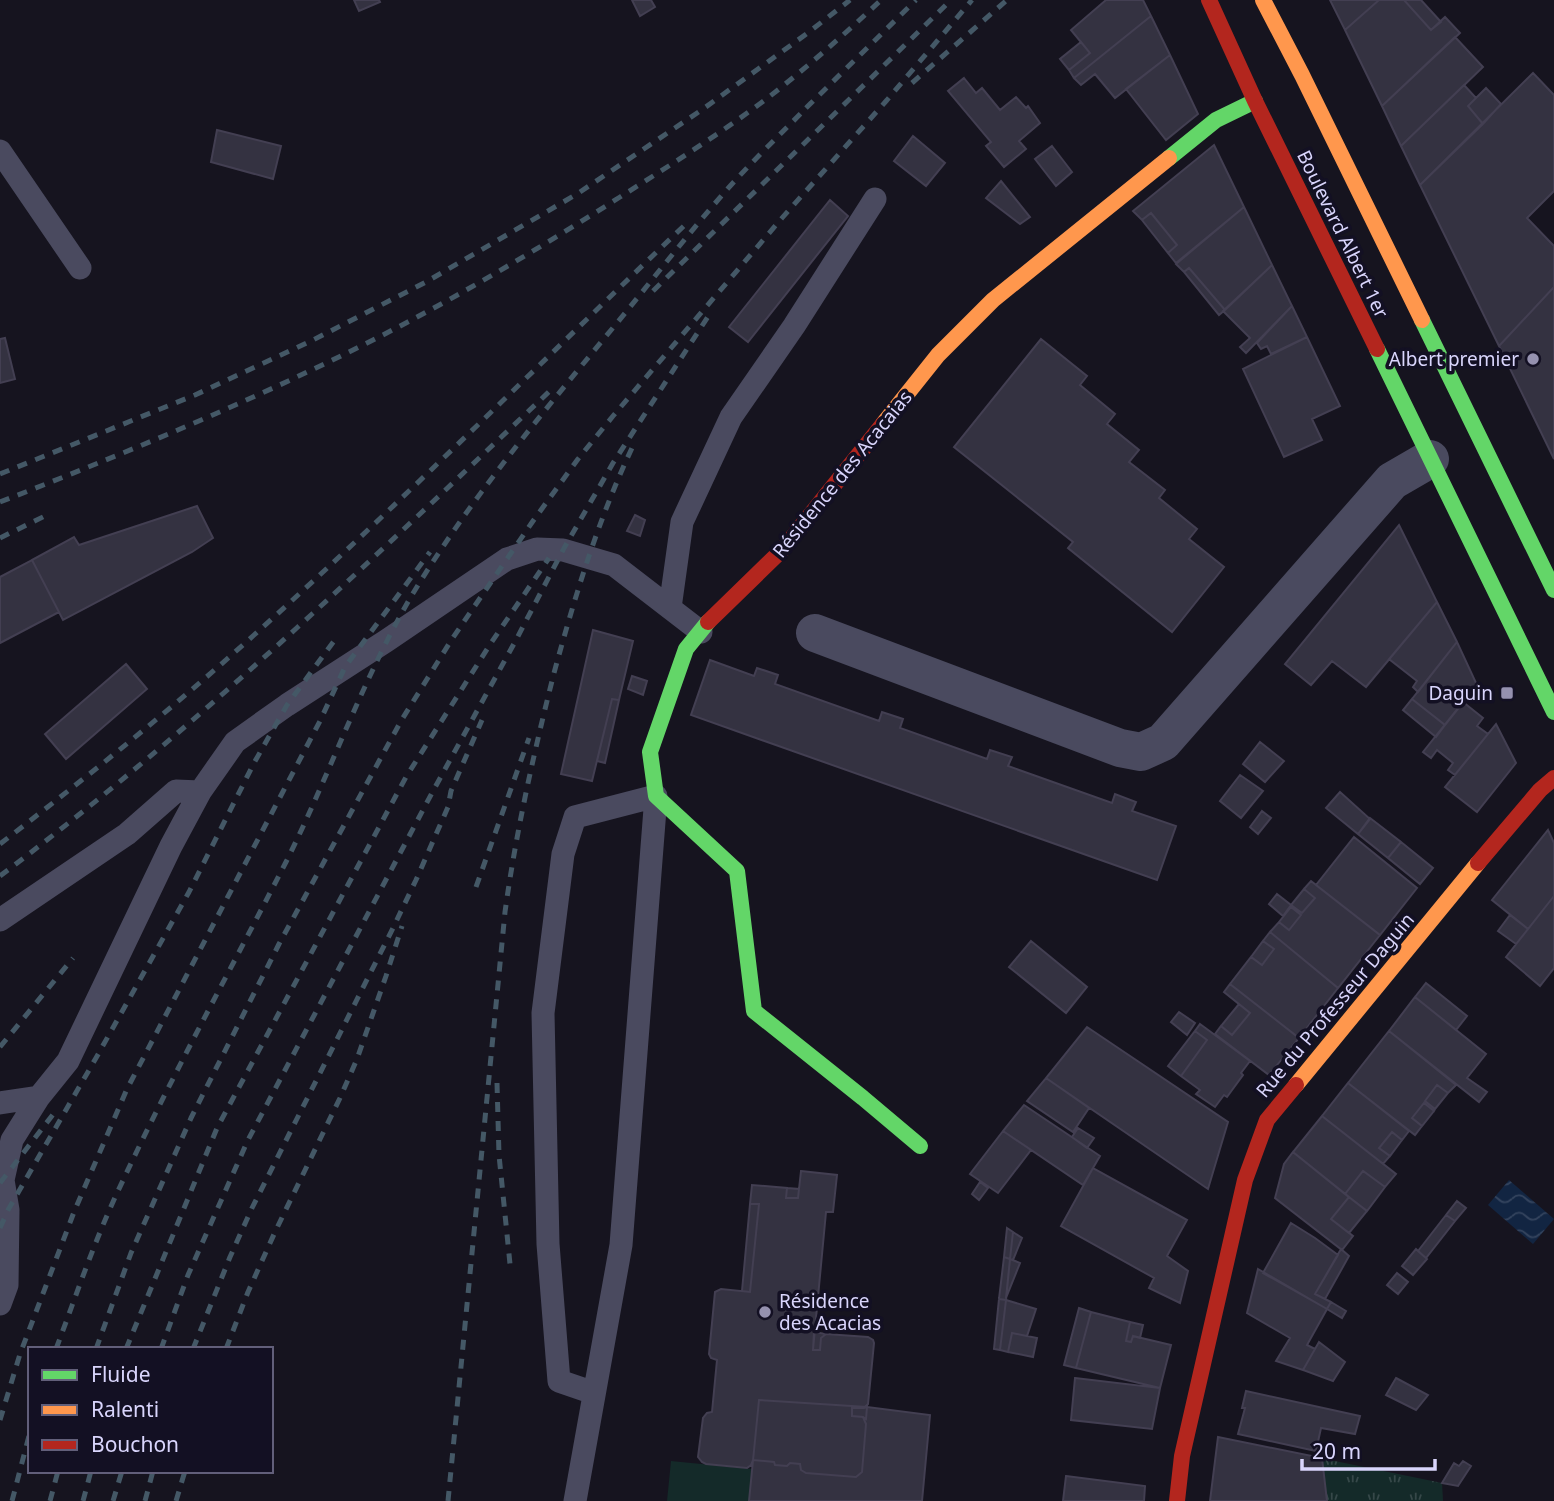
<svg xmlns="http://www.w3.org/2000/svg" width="1554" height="1501" font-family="'Noto Sans',sans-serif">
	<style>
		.grass { fill: url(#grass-tufts) }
		.garden { fill: #142a29 }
		.water { fill: url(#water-waves) }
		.building { fill: #343241; stroke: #433f52; stroke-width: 2 }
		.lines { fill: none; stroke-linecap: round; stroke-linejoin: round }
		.lane { stroke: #4a4a5f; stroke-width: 23 }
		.street { stroke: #4a4a5f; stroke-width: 38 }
		.fast { stroke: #63d668; stroke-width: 16 }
		.slow { stroke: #ff974d; stroke-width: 16 }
		.jam { stroke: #b3261e; stroke-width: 16 }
		.rail { stroke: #445866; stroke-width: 5; stroke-dasharray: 10 9; stroke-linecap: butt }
		.poi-dot { fill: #9591af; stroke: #131023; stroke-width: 2.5 }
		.labels { text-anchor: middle; stroke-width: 7; stroke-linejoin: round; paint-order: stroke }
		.street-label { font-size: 19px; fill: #d9d5fc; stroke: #131023 }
		.poi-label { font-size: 19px; fill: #d9d5fc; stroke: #131023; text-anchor: end }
	</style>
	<defs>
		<pattern id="grass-tufts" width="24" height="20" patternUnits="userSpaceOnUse" patternTransform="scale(1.75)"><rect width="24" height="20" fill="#142a29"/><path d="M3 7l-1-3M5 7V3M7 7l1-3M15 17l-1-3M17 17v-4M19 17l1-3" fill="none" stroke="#364849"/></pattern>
		<pattern id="water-waves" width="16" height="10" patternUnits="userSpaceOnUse" patternTransform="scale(1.75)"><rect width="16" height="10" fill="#122542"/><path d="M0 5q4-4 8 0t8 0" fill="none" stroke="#34445e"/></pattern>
	</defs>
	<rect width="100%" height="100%" fill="#16141f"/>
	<path class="grass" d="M1218 1437 1442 1483 1443 1501H1210Z"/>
	<path class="garden" d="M671 1461 752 1469 749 1501H667Z"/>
	<path class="water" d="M1509 1180 1554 1219 1533 1244 1488 1205Z"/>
	<path class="building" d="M354 0H379L380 2 359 11Z
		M632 0H651L655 7 640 16Z
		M1106 0H1143L1151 16 1074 78 1069 70 1090 53 1071 30Z
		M1330 0H1379L1345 30Z
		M1379 0H1404L1431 30 1445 17 1460 33 1382 106 1345 30Z
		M1404 0H1421L1441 22 1431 30Z
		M1151 16 1170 55 1115 98 1095 74 1081 85 1074 78Z
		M1455 37 1483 67 1401 146 1382 106Z
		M1081 42 1090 53 1069 70 1060 59Z
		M1170 55 1198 114 1166 140 1126 89Z
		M1533 73 1554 95V191L1527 218 1554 246V287L1499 346 1420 185Z
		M964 78 976 93 982 88 1000 110 1016 97 1026 108 1028 106 1040 123 1019 141 1026 149 1004 167 986 146 991 142 948 91Z
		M1464 85 1476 98 1468 106 1483 124 1420 185 1401 146Z
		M1486 88 1501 104 1483 124 1468 106Z
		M217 130 281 146 273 179 211 162Z
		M913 136 945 163 926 186 894 161Z
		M1214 145 1244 207 1176 263 1168 253 1177 245 1151 213 1142 220 1133 211Z
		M1052 146 1072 172 1056 186 1035 159Z
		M1001 181 1030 217 1020 224 986 198Z
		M830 200 848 216 748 342 729 327Z
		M1244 207 1272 265 1225 310 1189 268 1184 272 1176 264Z
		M1151 213 1177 245 1168 253 1142 220Z
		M1272 265 1292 306 1246 353 1240 347 1250 338 1223 311Z
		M1189 268 1225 310 1219 315 1184 272Z
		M1554 287V459L1499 346Z
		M1292 306 1307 337 1271 354 1267 346 1261 349 1257 343Z
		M1307 337 1340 406 1312 419 1322 440 1284 457 1243 369Z
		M5 338 15 379 0 383V339Z
		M1041 339 1087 376 1080 385 1115 414 1107 424 1139 450 1129 462 1165 490 1159 498 1197 529 1189 539 1224 567 1172 632 1068 548 1073 542 954 447Z
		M197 506 213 538 192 552 63 620 32 560 74 537 79 545Z
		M635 515 645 520 640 536 627 531Z
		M1399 525 1437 602 1366 687 1332 661 1311 685 1285 664Z
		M32 560 59 612 0 643V577Z
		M1437 602 1457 642 1418 692 1413 687 1417 681 1389 659Z
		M593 630 633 641 619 700 612 699 592 781 561 774Z
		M1457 642 1477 685 1445 725 1412 699Z
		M710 660 754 676 757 668 778 675 775 684 879 721 882 712 903 719 900 728 987 759 990 750 1012 757 1008 766 1112 803 1115 794 1136 802 1132 811 1176 826 1157 880 691 715Z
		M126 664 147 689 66 759 45 734Z
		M632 676 647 681 643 695 628 689Z
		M612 699 619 700 605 763 597 761Z
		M1412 699 1445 725 1436 737 1403 710Z
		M1463 702 1483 718 1477 726 1488 734 1455 775 1448 770 1453 763 1437 750 1431 758 1423 752Z
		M1496 724 1516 763 1477 812 1445 787Z
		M1260 742 1284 761 1265 782 1243 764Z
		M1240 775 1263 791 1241 818 1220 801Z
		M1340 792 1370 819 1358 834 1326 808Z
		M1262 811 1271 818 1258 834 1250 827Z
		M1370 818 1401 842 1388 858 1358 834Z
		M1548 830 1554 843V896L1528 929 1492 900Z
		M1354 837 1417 888 1380 935 1316 885Z
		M1401 842 1433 868 1420 884 1388 858Z
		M1311 881 1380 935 1338 988 1270 932 1279 922 1289 930 1301 915 1291 907V905L1302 913 1315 898 1304 889Z
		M1304 889 1315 898 1302 913 1291 905Z
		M1277 894 1291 905 1283 916 1269 904Z
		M1554 896V968L1540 986 1506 957Z
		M1291 907 1301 915 1289 930 1279 922Z
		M1510 915 1528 929 1516 944 1498 931Z
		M1270 932 1338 988 1299 1038 1230 984 1251 957 1262 965 1274 949 1263 941Z
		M1031 941 1087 987 1066 1013 1009 967Z
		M1263 941 1274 949 1262 965 1251 957Z
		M1426 983 1467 1016 1456 1030 1415 997Z
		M1230 984 1299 1038 1269 1075 1215 1034 1221 1026 1232 1035 1250 1013 1224 992Z
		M1415 997 1486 1054 1467 1078 1487 1092 1479 1102 1389 1031Z
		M1239 1004 1250 1013 1232 1035 1221 1026Z
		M1179 1012 1195 1023 1187 1035 1171 1022Z
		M1200 1024 1250 1061 1241 1073 1243 1075 1227 1097 1224 1095 1215 1107 1196 1094 1200 1090 1181 1076 1207 1040 1195 1031Z
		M1087 1027 1228 1122 1208 1189 1046 1078Z
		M1195 1031 1207 1040 1181 1076 1168 1066Z
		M1389 1031 1456 1085 1448 1093 1437 1085 1425 1101 1435 1109 1434 1111 1424 1103 1412 1118 1422 1126 1415 1135 1348 1083Z
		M1046 1078 1089 1108 1073 1132 1027 1101Z
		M1348 1083 1409 1131 1402 1140 1392 1132 1379 1148 1390 1156 1383 1164 1322 1116Z
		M1437 1085 1448 1093 1435 1109 1425 1101Z
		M1424 1103 1434 1111 1422 1126 1412 1118Z
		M1024 1105 1100 1156 1083 1185 1003 1131Z
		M1322 1116 1396 1174 1385 1187 1363 1171 1345 1194 1293 1152Z
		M1078 1128 1094 1138 1087 1148 1072 1137Z
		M1003 1131 1031 1150 998 1193 970 1174Z
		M1392 1132 1402 1140 1390 1156 1379 1148Z
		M1293 1152 1349 1197 1331 1219 1353 1236 1342 1250 1275 1198 1284 1164Z
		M1093 1168 1187 1220 1167 1256 1188 1271 1180 1303 1149 1288 1154 1278 1061 1226Z
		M801 1171 837 1175 833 1212H826L813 1350H820L821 1338 826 1334 868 1337 873 1340 874 1343 868 1404 864 1408H852V1416L863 1417 866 1424 862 1472 856 1477 806 1473 801 1470 800 1464 790 1463 787 1466 775 1465 774 1462 753 1460 751 1465 747 1468 706 1464 702 1462 698 1457 703 1418 707 1413 712 1412 717 1360 711 1358 709 1354 715 1292 721 1289 750 1292 759 1204H750L752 1185 787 1188 786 1198H798Z
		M1363 1171 1385 1187 1367 1211 1345 1194Z
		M980 1182 988 1188 979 1200 972 1194Z
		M787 1188 799 1189 798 1198H786Z
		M1349 1197 1367 1211 1349 1233 1331 1219Z
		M1457 1201 1466 1208 1455 1221 1446 1215Z
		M750 1204H759L750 1292 742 1291Z
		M1446 1215 1455 1221 1426 1258 1418 1251Z
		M1291 1223 1315 1238 1338 1255 1315 1294 1331 1302 1327 1309 1263 1273Z
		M1007 1228 1013 1232 1010 1259 1004 1257Z
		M1013 1232 1022 1238 1013 1260 1010 1259Z
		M1341 1249 1349 1256 1325 1299 1315 1294Z
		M1416 1249 1427 1259 1413 1275 1402 1266Z
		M1004 1257 1010 1259 1006 1300 999 1299Z
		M1010 1259 1020 1263 1006 1298Z
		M1258 1269 1327 1309 1307 1345 1315 1349 1303 1370 1276 1361 1290 1338 1247 1313Z
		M1397 1273 1408 1282 1398 1294 1387 1285Z
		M999 1299 1006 1300 1000 1350 994 1349Z
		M1006 1300 1036 1309 1027 1336 1012 1333 1008 1352 1000 1350Z
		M1331 1302 1346 1311 1342 1318 1327 1309Z
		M1079 1308 1091 1312 1076 1368 1064 1365Z
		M1091 1312 1130 1322 1126 1341 1131 1342 1133 1336 1171 1345 1160 1388 1076 1368Z
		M1130 1322 1143 1325 1140 1338 1133 1336 1131 1342 1126 1341Z
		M814 1332 826 1334 821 1338 820 1350H813Z
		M1012 1333 1037 1338 1033 1357 1008 1352Z
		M1319 1342 1345 1362 1333 1381 1303 1370Z
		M1075 1378 1160 1388 1152 1429 1071 1420Z
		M1396 1378 1428 1395 1416 1410 1386 1395Z
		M1246 1391 1360 1416 1355 1434 1321 1428 1316 1451 1238 1434 1245 1408H1242Z
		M759 1400 867 1407 930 1415 922 1501H749Z
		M867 1407 866 1419 863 1417 852 1416V1408H864Z
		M1218 1437 1322 1458 1327 1501H1210Z
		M1463 1461 1471 1466 1458 1486 1442 1483 1454 1463 1459 1466Z
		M1066 1476 1145 1486 1144 1501H1063Z"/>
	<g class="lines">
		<path class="lane" d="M0 151 80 268
			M670 608 682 522 731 417 794 326 875 199
			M0 920 127 834 176 791 200 792
			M0 1103 39 1097 68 1061 171 846 200 792 235 742 287 705 386 641 507 559 537 549 563 550 614 565 701 632
			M0 1304 7 1285 8 1210 3 1180 12 1140 39 1097
			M575 1501 621 1245 656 796 575 817 563 854 543 1013 548 1244 559 1381 594 1393"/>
		<path class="street" d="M815 633 1120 748 1141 752 1163 742 1392 481 1430 459"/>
		<path class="fast" d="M1169 158 1216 120 1255 101
			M1422 320 1554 590
			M1377 349 1554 712
			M708 622 686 649 650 752 656 796 737 871 754 1011 863 1098 920 1146"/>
		<path class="slow" d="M1263 0 1302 75 1422 320
			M883 424 938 355 993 300 1169 158
			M1296 1085 1478 863"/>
		<path class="jam" d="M1209 0 1255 101 1377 349
			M708 622 783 549 883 424
			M1478 863 1540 790 1554 778
			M1177 1501 1182 1456 1245 1180 1267 1120 1296 1085"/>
		<path class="rail" d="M912 83 1007 0
			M806 108 916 0
			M653 291 951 0
			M0 474 195 395 313 340 426 282 577 194 703 109 809 32 850 0
			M0 502C126 453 252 401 373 340 458 297 540 248 620 197 669 166 718 135 765 100 805 69 844 35 881 0
			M0 538 51 513
			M0 844C87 777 172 709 254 635 402 502 543 360 688 222
			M0 876C198 727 376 556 555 386
			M476 887 529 738
			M0 1047 73 958
			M497 1083 499 1155 510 1264
			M0 1183 58 1108
			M0 1228 8 1210 96 1058 189 892 254 763 287 705 334 641
			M56 1349C76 1296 94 1242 118 1191 170 1079 230 971 286 862 330 774 362 680 412 595 467 504 534 423 602 341 643 292 682 241 724 193 751 162 782 133 811 103
			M96 1349 131 1253 191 1118 279 944 401 721 452 639 533 521 578 459 613 416 782 218 887 100 972 0
			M126 1349 217 1128 406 777 491 643 549 558
			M161 1349 188 1275 248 1140 433 791 516 640 563 550 613 463 711 312
			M193 1349 230 1257 252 1208 393 928 416 880 448 807 451 791 482 720
			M226 1349 248 1292 275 1232 340 1098 357 1059 386 976 402 926
			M0 1420 20 1354 74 1212 127 1089 320 721 345 667 430 552
			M12 1501 30 1432
			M50 1501 58 1471
			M83 1501 91 1471
			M113 1501 122 1471
			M145 1501 153 1471
			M176 1501 185 1471
			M448 1501 505 912C516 832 534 752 554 673 575 596 598 520 632 448"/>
	</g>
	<g class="poi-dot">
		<circle cx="1533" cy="359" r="7"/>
		<rect x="1500" y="686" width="14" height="14" rx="3.5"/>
		<circle cx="765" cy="1312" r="7"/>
	</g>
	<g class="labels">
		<g class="street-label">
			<text transform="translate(1343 234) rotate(64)" y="7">Boulevard Albert 1er</text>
			<text transform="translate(842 474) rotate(-51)" y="7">Résidence des Acacaias</text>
			<text transform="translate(1335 1005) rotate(-50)" y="7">Rue du Professeur Daguin</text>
		</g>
		<g class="poi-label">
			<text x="1519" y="366">Albert premier</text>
			<text x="1493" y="700">Daguin</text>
			<text x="779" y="1308" text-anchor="start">Résidence<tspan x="779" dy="22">des Acacias</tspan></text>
		</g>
	</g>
	<rect x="28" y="1347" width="245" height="126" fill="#131023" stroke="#625f7a" stroke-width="2"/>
	<rect x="42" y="1370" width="35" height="10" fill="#63d668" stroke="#625f7a" stroke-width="2"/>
	<text x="91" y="1382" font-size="21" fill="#d9d5fc">Fluide</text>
	<rect x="42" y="1405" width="35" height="10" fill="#ff974d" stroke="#625f7a" stroke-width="2"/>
	<text x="91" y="1417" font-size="21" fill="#d9d5fc">Ralenti</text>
	<rect x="42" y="1440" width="35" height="10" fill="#b3261e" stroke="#625f7a" stroke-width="2"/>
	<text x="91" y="1452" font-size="21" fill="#d9d5fc">Bouchon</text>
	<path d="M1302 1459v10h133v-10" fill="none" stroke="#d9d5fc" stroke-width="3.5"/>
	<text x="1312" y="1459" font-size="21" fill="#d9d5fc" stroke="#131023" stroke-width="5" paint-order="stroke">20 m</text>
</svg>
